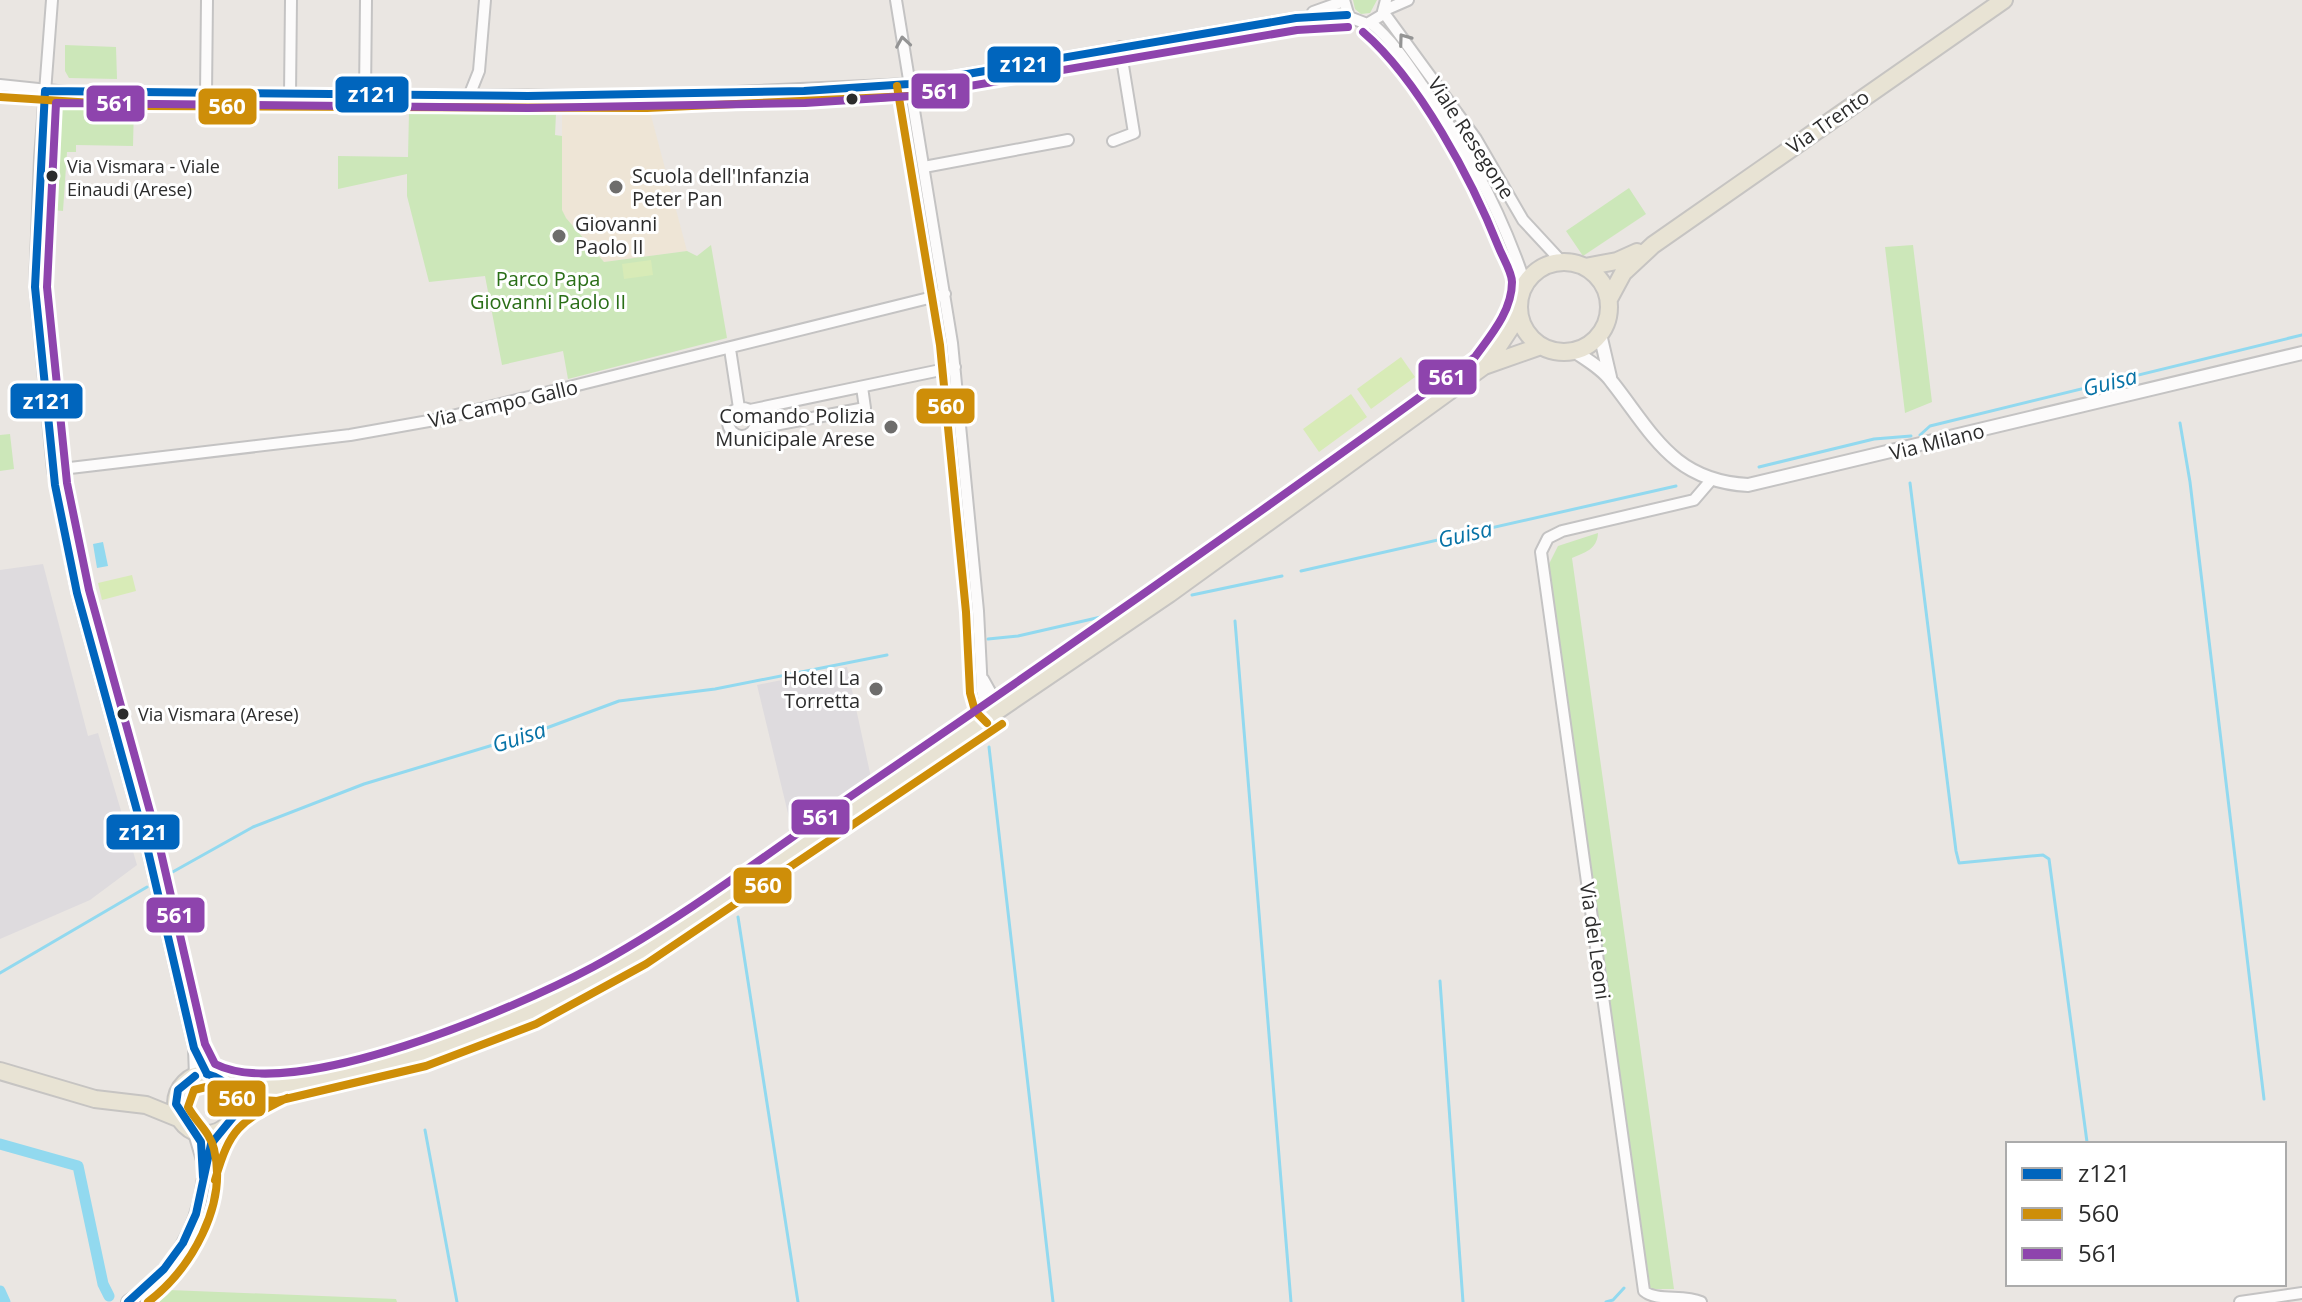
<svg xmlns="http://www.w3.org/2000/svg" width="2302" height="1302" font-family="'Open Sans',sans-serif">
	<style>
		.industrial { fill: #dedbde }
		.education { fill: #eee5d6 }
		.green { fill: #cce7b9 }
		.pitch { fill: #d8ebb7 }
		.water { fill: #92d9ef }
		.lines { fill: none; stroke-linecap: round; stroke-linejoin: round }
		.stream { stroke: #92d9ef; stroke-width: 3 }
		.canal { stroke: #92d9ef; stroke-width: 11 }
		.minor-casing { stroke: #c4c3c3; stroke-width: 14 }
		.tertiary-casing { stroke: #c4c3c3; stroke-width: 16 }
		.primary-casing { stroke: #c6c4c2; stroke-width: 20 }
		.minor { stroke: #fcfbfb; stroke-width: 10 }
		.tertiary { stroke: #fcfbfb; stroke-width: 12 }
		.primary { stroke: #e8e3d4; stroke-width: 16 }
		.bus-1-casing { stroke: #fff; stroke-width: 14 }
		.bus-2-casing { stroke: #fff; stroke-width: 14 }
		.bus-3-casing { stroke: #fff; stroke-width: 14 }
		.bus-1 { stroke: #0065bd; stroke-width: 8 }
		.bus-2 { stroke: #ce8e09; stroke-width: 8 }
		.bus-3 { stroke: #8e44ad; stroke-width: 8 }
		.oneway { stroke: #949494 }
		.bus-dot { fill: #2c2c2c; stroke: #fff; stroke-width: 3 }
		.poi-dot { fill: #6e6d6c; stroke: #fff; stroke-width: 3 }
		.labels { text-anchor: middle; stroke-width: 6; stroke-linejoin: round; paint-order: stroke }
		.bus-label { font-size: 18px; fill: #2c2c2c; stroke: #fff; text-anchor: start }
		.street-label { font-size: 20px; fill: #2c2c2c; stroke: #fff }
		.poi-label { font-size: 20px; fill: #2c2c2c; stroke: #fff; text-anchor: start }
		.park-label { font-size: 20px; fill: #2a6e17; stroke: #fff }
		.water-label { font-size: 22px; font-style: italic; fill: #0672a6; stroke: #fff }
		.line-badge { stroke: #fff; stroke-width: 3 }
		.badge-label { font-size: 22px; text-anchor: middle; font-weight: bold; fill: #fff }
	</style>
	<rect width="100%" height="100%" fill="#eae6e2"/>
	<path class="industrial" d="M43 564 88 736 98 733 137 865 90 900 0 939V570Z
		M847 667 872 782 793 834 757 685Z"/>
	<path class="education" d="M562 107 649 108 687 251 604 262 566 218 562 211Z"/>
	<path class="green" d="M1353 0H1377L1370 13 1361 14 1355 9Z
		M65 45 116 47 117 79 69 78 65 71Z
		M63 105 134 106 133 146 76 145V152H67L63 211 53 210 57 113Z
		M409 112 556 113 555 135 562 136V210L566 218 604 262 687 251 697 256 711 245 727 338 568 379 563 351 502 365 485 276 429 282 407 196V174L338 189V156L408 157Z
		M1629 188 1646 214 1583 256 1566 231Z
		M1913 245 1932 402 1905 413 1885 247Z
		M10 434 14 469 0 471V435Z
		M1598 533C1597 550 1585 552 1572 558L1674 1289H1646L1548 566 1558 546Z
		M169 1290 396 1299 397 1302H150Z"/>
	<path class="pitch" d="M651 260 653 275 624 279 622 264Z
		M1401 357 1415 377 1371 409 1357 389Z
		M1351 394 1367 417 1319 452 1303 429Z
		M132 575 136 591 102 600 98 583Z"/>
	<path class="water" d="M103 542 108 566 97 568 93 544Z"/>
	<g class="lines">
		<path class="stream" d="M2180 423 2190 482 2264 1099
			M1920 435 1930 426 2302 335
			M1759 467 1874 439 1911 436
			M1910 483 1956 851 1959 863 2043 855 2049 859 2087 1142
			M1301 571 1676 486
			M1192 595 1282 576
			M1235 621 1291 1302
			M988 639 1018 636 1114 614
			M989 747 1053 1302
			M169 874 253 827 364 784 533 733 619 701 715 689 887 655
			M738 917 798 1302
			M0 973 147 887
			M1440 981 1463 1302
			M425 1130 457 1302
			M1606 1302 1613 1300 1624 1288"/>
		<path class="canal" d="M0 1144 78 1166 103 1284 109 1296
			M0 1291 5 1302"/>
		<g class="minor-casing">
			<path id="minor" d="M52 0 40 158 35 287 53 470 77 593 147 847 194 1048 195 1076
				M896 0 952 343 978 611 982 691 985 705 995 714
				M1344 0 1349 17 1367 24 1382 15 1386 0
				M1385 10 1408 0
				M1313 12 1344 1
				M1384 13 1476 139 1523 220 1561 261
				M1371 23C1392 40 1407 63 1422 85 1467 147 1501 211 1525 283
				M0 85 67 92 140 94 647 96 909 84 1296 18 1347 15
				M206 94 207 0
				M290 94 291 0
				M365 95 366 0
				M469 96 479 71 485 0
				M1113 141 1134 133 1120 47
				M924 167 1068 140
				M730 349 739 408
				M728 422a14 14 0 1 1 28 0a14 14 0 1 1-28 0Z
				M750 410 955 367
				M754 429 865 408 862 387
				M53 470 350 435 440 419 945 294
				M983 679 993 697 995 714
				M196 1053 207 1074
				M1701 1302C1683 1294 1657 1302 1644 1291L1541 552 1548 538 1562 531 1694 500 1712 479
				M2240 1302 2302 1293"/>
		</g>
		<g class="tertiary-casing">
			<path id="tertiary" d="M1600 334 1610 377
				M1574 351C1587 360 1603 369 1612 382 1653 434 1673 481 1748 485L2302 353
				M195 1133 203 1160
				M128 1302C164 1278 190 1243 200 1201 205 1177 206 1156 216 1133"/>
		</g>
		<g class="primary-casing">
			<path id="primary" d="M1519 307a45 45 0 1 1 90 0a45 45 0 1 1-90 0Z
				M1585 267 1617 261 1637 252
				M1609 299 1623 273 1653 245 2004 0
				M1488 362 1519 315
				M0 1071 95 1099 146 1105 178 1118
				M176 1104a30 30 0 1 1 60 0a30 30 0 1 1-60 0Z
				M230 1086C268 1092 301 1083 339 1075 447 1051 545 1012 639 954L1169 594 1484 366 1541 346"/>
		</g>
		<use href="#minor" class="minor"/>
		<use href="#tertiary" class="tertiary"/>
		<use href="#primary" class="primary"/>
		<g class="bus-1-casing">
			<path id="bus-1" d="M45 91 528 96 804 91 909 84 1296 18 1347 15
				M45 91 35 287 55 485 77 593 147 847 194 1048 207 1074
				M195 1076 178 1090 176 1104 201 1142 203 1177
				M128 1302 164 1269 183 1243 196 1214 211 1144 234 1116C237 1094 229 1080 207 1074"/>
		</g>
		<g class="bus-2-casing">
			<path id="bus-2" d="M897 86 940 345 966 612 970 693 975 711 987 723
				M0 97 140 106 647 108 910 96
				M215 1180C230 1128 239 1122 287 1098
				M148 1302C191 1269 228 1205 214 1149 210 1132 196 1122 188 1107L194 1090 206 1087 228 1098 277 1101 426 1066 536 1024 646 964 1002 724"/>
		</g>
		<g class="bus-3-casing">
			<path id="bus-3" d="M1348 27 1297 30 911 96 805 103 528 108 56 103 47 287 67 483 89 590 159 844 205 1044 215 1064C294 1104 516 1008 593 967 689 915 784 841 876 779 1078 641 1277 501 1475 357 1491 335 1512 311 1512 282 1512 272 1503 258 1499 248 1472 180 1419 80 1363 32"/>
		</g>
		<use href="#bus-1" class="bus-1"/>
		<use href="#bus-2" class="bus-2"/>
		<use href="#bus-3" class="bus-3"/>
	</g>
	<defs><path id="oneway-chevron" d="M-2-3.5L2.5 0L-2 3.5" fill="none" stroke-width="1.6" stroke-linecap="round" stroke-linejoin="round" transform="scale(2)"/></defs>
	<g class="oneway">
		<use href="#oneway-chevron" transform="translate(1404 39) rotate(-126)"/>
		<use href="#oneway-chevron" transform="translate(903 42) rotate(-99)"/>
	</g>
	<g class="bus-dot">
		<circle cx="852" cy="99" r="7"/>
		<circle cx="52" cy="176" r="7"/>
		<circle cx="123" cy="714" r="7"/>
	</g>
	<g class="poi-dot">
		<circle cx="616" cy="187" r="8"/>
		<circle cx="559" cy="236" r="8"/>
		<circle cx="891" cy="427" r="8"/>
		<circle cx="876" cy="689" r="8"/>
	</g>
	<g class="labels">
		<g class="bus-label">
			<text x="67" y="173">Via Vismara - Viale<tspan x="67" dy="23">Einaudi (Arese)</tspan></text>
			<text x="138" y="721">Via Vismara (Arese)</text>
		</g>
		<g class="street-label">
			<text transform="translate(1828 122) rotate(-35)" y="7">Via Trento</text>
			<text transform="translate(1471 138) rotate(57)" y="7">Viale Resegone</text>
			<text transform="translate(503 404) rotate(-13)" y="7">Via Campo Gallo</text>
			<text transform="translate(1937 442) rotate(-14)" y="7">Via Milano</text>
			<text transform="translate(1595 941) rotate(82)" y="7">Via dei Leoni</text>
		</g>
		<g class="poi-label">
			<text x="632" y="183">Scuola dell'Infanzia<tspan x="632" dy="23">Peter Pan</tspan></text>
			<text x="575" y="231">Giovanni<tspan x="575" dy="23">Paolo II</tspan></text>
			<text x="875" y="423" text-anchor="end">Comando Polizia<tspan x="875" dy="23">Municipale Arese</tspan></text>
			<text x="860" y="685" text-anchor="end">Hotel La<tspan x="860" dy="23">Torretta</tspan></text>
		</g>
		<g class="park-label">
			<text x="548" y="286">Parco Papa<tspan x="548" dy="23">Giovanni Paolo II</tspan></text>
		</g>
		<g class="water-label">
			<text transform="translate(2110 382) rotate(-14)" y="8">Guisa</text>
			<text transform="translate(1465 534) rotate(-13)" y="8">Guisa</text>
			<text transform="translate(519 737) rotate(-18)" y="8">Guisa</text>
		</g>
	</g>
	<g class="line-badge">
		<rect x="986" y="45" width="76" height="39" rx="8" fill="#0065bd"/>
		<rect x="910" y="72" width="61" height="38" rx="8" fill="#8e44ad"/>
		<rect x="334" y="75" width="76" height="39" rx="8" fill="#0065bd"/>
		<rect x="85" y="84" width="61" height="39" rx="8" fill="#8e44ad"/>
		<rect x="197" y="87" width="61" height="39" rx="8" fill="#ce8e09"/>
		<rect x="1417" y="358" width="61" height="38" rx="8" fill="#8e44ad"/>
		<rect x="9" y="382" width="75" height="38" rx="8" fill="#0065bd"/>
		<rect x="915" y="387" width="61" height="38" rx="8" fill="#ce8e09"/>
		<rect x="790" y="798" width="61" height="38" rx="8" fill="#8e44ad"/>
		<rect x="105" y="813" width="76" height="38" rx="8" fill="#0065bd"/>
		<rect x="732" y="866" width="61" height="39" rx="8" fill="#ce8e09"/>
		<rect x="145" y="896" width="61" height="38" rx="8" fill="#8e44ad"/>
		<rect x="206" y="1079" width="61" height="39" rx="8" fill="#ce8e09"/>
	</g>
	<g class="badge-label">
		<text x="1024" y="72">z121</text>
		<text x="940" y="99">561</text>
		<text x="372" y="102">z121</text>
		<text x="115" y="111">561</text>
		<text x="227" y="114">560</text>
		<text x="1447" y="385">561</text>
		<text x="47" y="409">z121</text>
		<text x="946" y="414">560</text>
		<text x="821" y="825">561</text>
		<text x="143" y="840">z121</text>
		<text x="763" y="893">560</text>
		<text x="175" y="923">561</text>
		<text x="237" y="1106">560</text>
	</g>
	<rect x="2006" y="1142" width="280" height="144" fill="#ffffff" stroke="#ababab" stroke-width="2"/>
	<rect x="2022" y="1168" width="40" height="12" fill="#0065bd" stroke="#ababab" stroke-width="2"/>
	<text x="2078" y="1182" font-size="24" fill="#2c2c2c">z121</text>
	<rect x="2022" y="1208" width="40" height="12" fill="#ce8e09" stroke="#ababab" stroke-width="2"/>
	<text x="2078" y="1222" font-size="24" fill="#2c2c2c">560</text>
	<rect x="2022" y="1248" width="40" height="12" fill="#8e44ad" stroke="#ababab" stroke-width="2"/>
	<text x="2078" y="1262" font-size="24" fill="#2c2c2c">561</text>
</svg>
